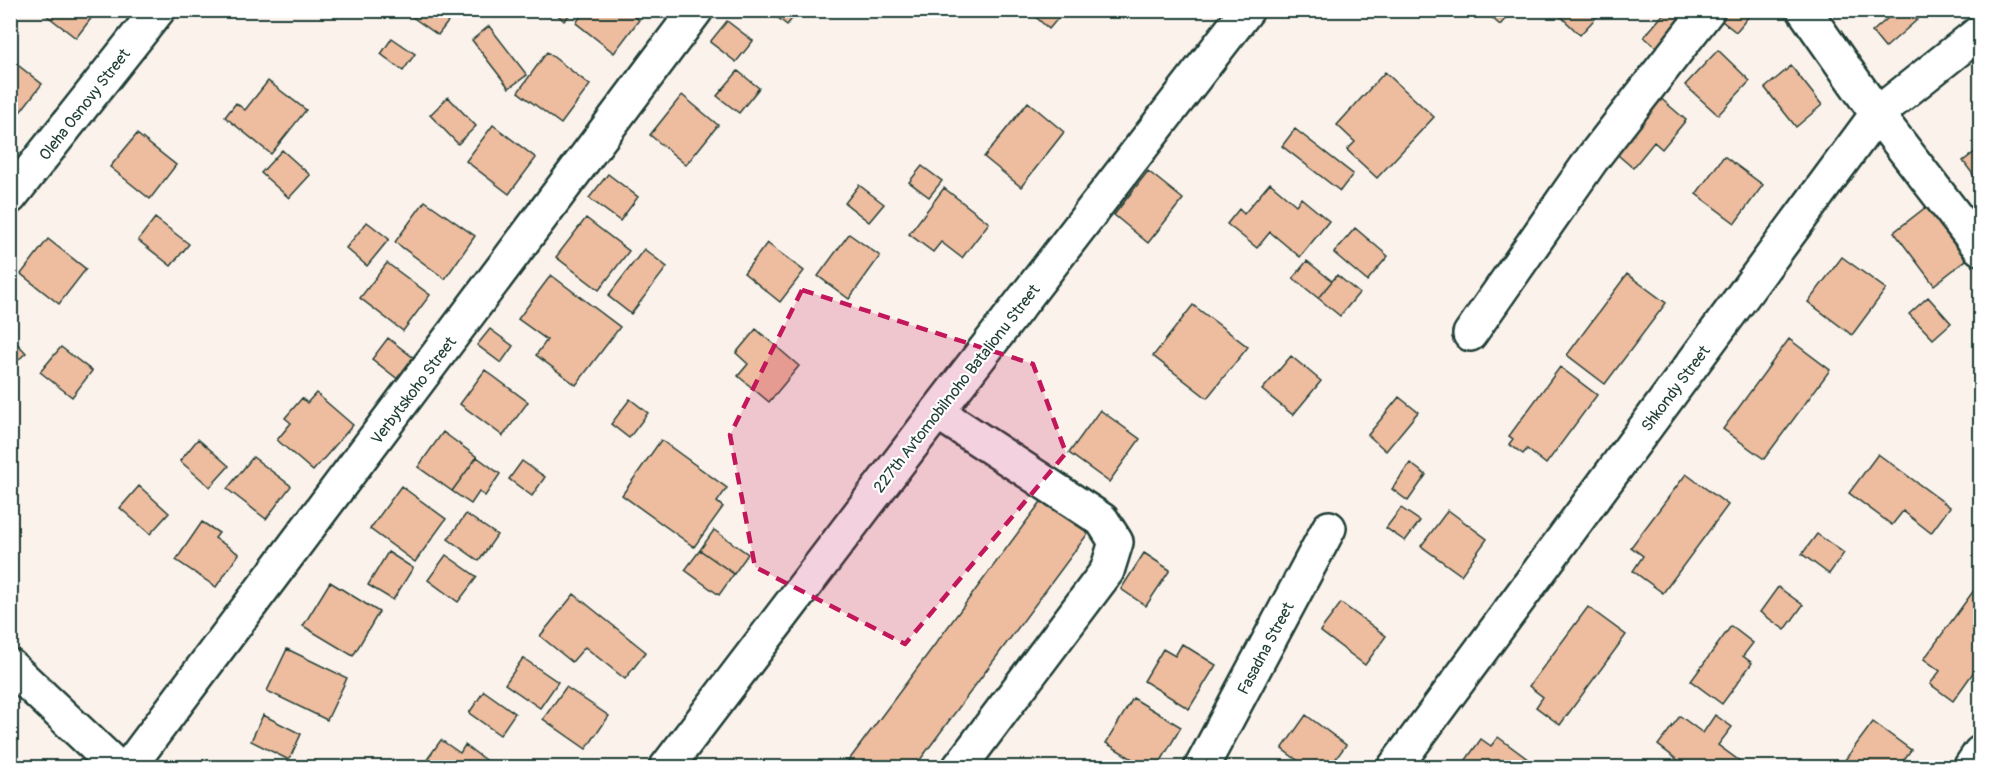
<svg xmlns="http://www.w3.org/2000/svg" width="1991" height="778" font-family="Pangolin,sans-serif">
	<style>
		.building { fill: #eebc9f; stroke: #1f3d34; stroke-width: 1.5 }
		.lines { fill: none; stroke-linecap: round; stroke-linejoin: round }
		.minor-casing { stroke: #1f3d34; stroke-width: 38 }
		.minor { stroke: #fff; stroke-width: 33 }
		.marked { fill: #c2185b; fill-opacity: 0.2; stroke: #c2185b; stroke-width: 4.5; stroke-dasharray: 12 8; stroke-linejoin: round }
		.labels { text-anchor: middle; stroke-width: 4.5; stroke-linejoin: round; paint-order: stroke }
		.street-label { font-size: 16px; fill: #1f3d34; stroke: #fff }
	</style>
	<rect width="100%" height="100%" fill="#fcf2ec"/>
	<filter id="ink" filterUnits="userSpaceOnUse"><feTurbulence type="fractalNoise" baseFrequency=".0167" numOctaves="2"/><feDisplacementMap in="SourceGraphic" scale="12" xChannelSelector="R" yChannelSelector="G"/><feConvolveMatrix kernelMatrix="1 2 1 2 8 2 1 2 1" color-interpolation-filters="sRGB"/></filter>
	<g filter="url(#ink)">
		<path class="building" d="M94 10 96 12 76 38 41 11Z
			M410 10H450L454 14 438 35 408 14Z
			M553 10H574L564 21Z
			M585 10H626L639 20 614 53 576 23Z
			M768 10H799L787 25Z
			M1028 10H1065L1049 29Z
			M1483 10H1513L1500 25Z
			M1554 10H1603L1580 35Z
			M1667 10H1673L1693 27 1667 57 1644 37Z
			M1724 10H1754L1736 32 1718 18Z
			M1897 10H1909L1917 20 1885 48 1872 32Z
			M727 21 753 41 736 62 710 42Z
			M489 26 527 75 509 88 472 40Z
			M392 38 415 54 403 71 381 54Z
			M1718 50 1750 81 1718 115 1685 85Z
			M547 52 590 85 561 124 518 92Z
			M10 59 42 84 17 116 10 111Z
			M1791 66 1822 105 1796 127 1765 88Z
			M738 71 759 88 739 113 717 96Z
			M1385 72 1434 117 1377 178 1347 150 1355 142 1337 125Z
			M268 81 306 110 271 154 225 117 236 103 245 110Z
			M682 95 718 125 686 165 650 135Z
			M1658 96 1686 120 1662 149 1654 142 1633 168 1612 150Z
			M448 97 476 126 458 144 430 115Z
			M1028 102 1064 132 1021 187 984 157Z
			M493 125 536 158 509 194 466 161Z
			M1295 129 1353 174 1340 191 1282 146Z
			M137 134 176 165 150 199 110 167Z
			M1980 148V184L1963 161Z
			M282 150 310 175 289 198 261 173Z
			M1724 156 1763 185 1735 223 1696 194Z
			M922 166 942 181 929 197 909 182Z
			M1148 171 1183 199 1148 243 1114 215Z
			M608 174 638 197 620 221 589 198Z
			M1270 183 1296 205 1301 198 1329 221 1300 257 1270 232 1257 248 1227 224 1239 209 1244 214Z
			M859 185 884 204 869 222 845 203Z
			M944 188 989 223 962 258 941 242 933 252 909 234Z
			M425 201 475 236 445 279 395 242Z
			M1926 207 1966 260 1934 285 1894 232Z
			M155 218 189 244 171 266 138 240Z
			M586 218 629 251 599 290 556 257Z
			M367 222 389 239 367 266 346 248Z
			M1355 228 1388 256 1367 281 1334 253Z
			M849 234 880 256 849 299 818 276Z
			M48 239 86 269 59 304 21 274Z
			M767 243 804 271 780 302 744 273Z
			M644 249 667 267 631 314 608 296Z
			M1842 257 1886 289 1852 335 1808 302Z
			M1307 261 1332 281 1318 298 1293 278Z
			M387 263 430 295 403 331 360 298Z
			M1627 274 1666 303 1605 384 1567 355Z
			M551 275 620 327 576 385 536 355 547 340 518 319Z
			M1337 275 1359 293 1340 316 1318 298Z
			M1928 297 1951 323 1933 339 1909 314Z
			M1193 305 1248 347 1207 398 1153 356Z
			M490 329 513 346 501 363 477 345Z
			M756 329 799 366 769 402 738 376 748 364 736 353Z
			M10 336 26 353 10 367Z
			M388 338 415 359 399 380 372 359Z
			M1789 339 1830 370 1764 459 1723 429Z
			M61 347 92 371 72 397 40 372Z
			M1291 356 1321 381 1293 415 1262 390Z
			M1560 367 1597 395 1546 464 1527 449 1523 454 1509 444 1513 439 1509 436Z
			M485 370 528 402 503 436 460 404Z
			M316 393 353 425 313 471 277 440 291 423 285 418 302 398 307 403Z
			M1399 397 1418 412 1386 451 1368 435Z
			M630 399 648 413 629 438 611 424Z
			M1100 410 1140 439 1109 482 1069 453Z
			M443 432 477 457 452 491 418 467Z
			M198 439 229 466 210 487 180 461Z
			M661 440 727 488 717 502 723 507 694 547 622 495Z
			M1878 454 1950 507 1931 533 1903 511 1892 525 1849 493Z
			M253 457 291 486 266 519 227 489Z
			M477 457 500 474 485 496 479 492 471 504 452 491Z
			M522 461 545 477 532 496 509 479Z
			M1410 463 1426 475 1408 501 1392 489Z
			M1686 474 1728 505 1663 593 1633 571 1643 556 1631 547Z
			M139 486 169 513 150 534 120 508Z
			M401 486 446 519 415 562 370 529Z
			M1043 499 1089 532 914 768H843Z
			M1401 508 1420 521 1405 541 1386 528Z
			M1448 510 1487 539 1461 575 1421 546Z
			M466 514 497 535 479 561 448 539Z
			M202 522 219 533 215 538 239 554 216 587 176 560Z
			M714 530 748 554 734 574 700 550Z
			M1817 534 1844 553 1829 574 1802 554Z
			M700 550 734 574 719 595 685 570Z
			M388 552 413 568 393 600 368 585Z
			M1144 553 1170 570 1146 606 1121 589Z
			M446 555 477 577 458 602 428 580Z
			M330 582 379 612 353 656 303 626Z
			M1977 586 1980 588V663L1953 701 1930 684 1940 671 1924 659Z
			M1778 587 1803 605 1785 630 1760 612Z
			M574 594 646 652 625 679 585 647 572 662 540 636Z
			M1341 603 1386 636 1365 665 1320 631Z
			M1588 607 1626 635 1560 725 1536 707 1543 697 1529 686Z
			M1731 626 1753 643 1743 656 1752 663 1722 704 1691 681Z
			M1182 644 1216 665 1189 709 1144 681 1163 649 1175 656Z
			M287 649 347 678 327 720 267 691Z
			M523 658 558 682 540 708 505 684Z
			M566 687 609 716 586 749 543 719Z
			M484 691 515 713 500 735 469 713Z
			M1133 698 1181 727 1157 768H1147L1106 743Z
			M263 715 301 734 289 760 251 741Z
			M1306 715 1346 745 1329 768H1308L1282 749Z
			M1715 715 1732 727 1718 745 1745 765 1743 768H1676L1680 762 1658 745 1680 716 1703 733Z
			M1873 722 1911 750 1898 768H1839Z
			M1498 737 1533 763 1530 768H1460L1481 739 1491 746Z
			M441 740 460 753 465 745 496 768H421Z"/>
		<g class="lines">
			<g class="minor-casing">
				<path id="minor" d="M1804 10 1877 114 1980 248
					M10 197 158 10
					M1470 334 1592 159 1708 10
					M937 412 1102 520 1116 542 1107 571 959 768
					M10 666 118 768
					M128 768 696 10
					M666 768 937 412 1247 10
					M1201 768 1329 528
					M1394 768 1877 114 1980 32
					M1970 768 1980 753"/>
			</g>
			<use href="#minor" class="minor"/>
		</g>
	</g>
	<path class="marked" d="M802 290 1033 364 1066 453 905 644 755 567 730 435Z"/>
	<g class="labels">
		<g class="street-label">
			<text transform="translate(84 104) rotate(-52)" y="6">Oleha Osnovy Street</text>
			<text transform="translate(956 388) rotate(-52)" y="6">227th Avtomobilnoho Batalionu Street</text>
			<text transform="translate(1675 388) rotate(-53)" y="6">Shkondy Street</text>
			<text transform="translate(413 390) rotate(-53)" y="6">Verbytskoho Street</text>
			<text transform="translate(1265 648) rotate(-62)" y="6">Fasadna Street</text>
		</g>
	</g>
	<rect width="1991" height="778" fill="none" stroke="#fff" stroke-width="36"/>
	<rect x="18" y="18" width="1955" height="742" fill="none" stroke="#1f3d34" stroke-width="2" filter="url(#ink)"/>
</svg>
